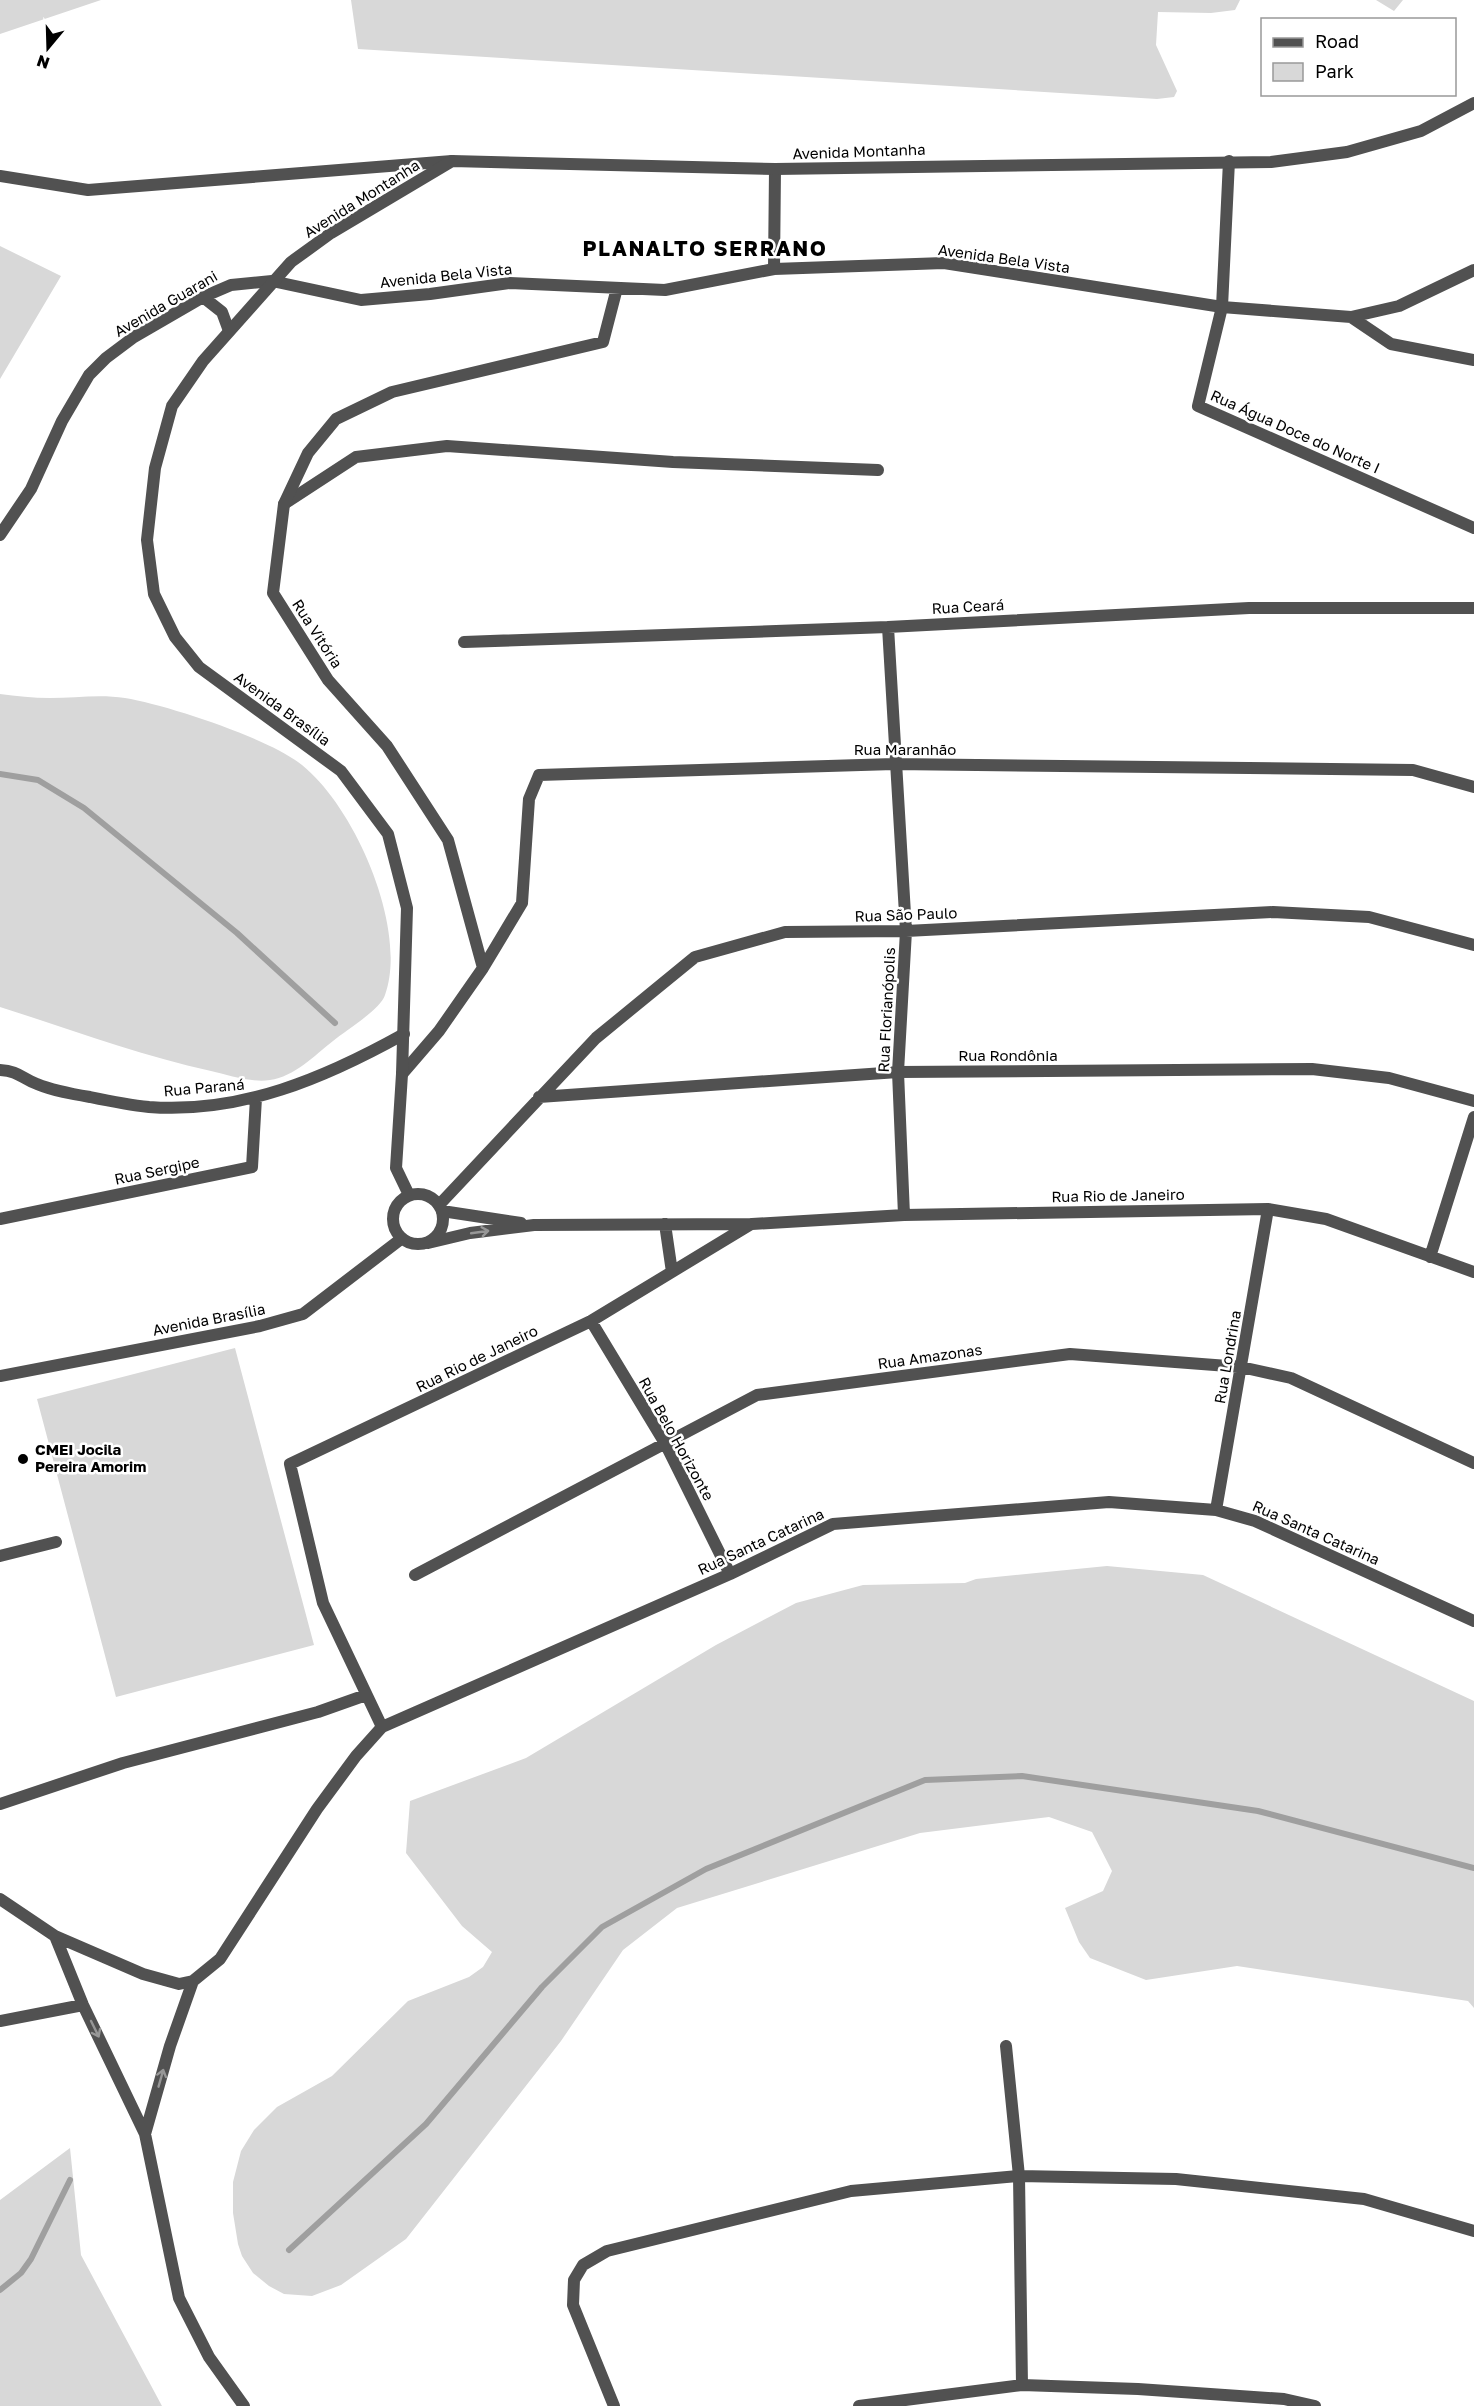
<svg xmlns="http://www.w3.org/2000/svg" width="1474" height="2406" font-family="'Golos Text',sans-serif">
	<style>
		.green { fill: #d8d8d8 }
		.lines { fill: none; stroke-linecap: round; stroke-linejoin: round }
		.stream { stroke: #9f9f9f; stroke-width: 6 }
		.service { stroke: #515151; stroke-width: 12 }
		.minor { stroke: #515151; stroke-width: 12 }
		.tertiary { stroke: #515151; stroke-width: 12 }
		.oneway { stroke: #979797 }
		.poi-dot { fill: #000; stroke: #fff; stroke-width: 2 }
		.labels { text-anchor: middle; stroke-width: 5; stroke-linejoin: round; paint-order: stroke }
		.street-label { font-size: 15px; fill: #000; stroke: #fff }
		.poi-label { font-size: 15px; font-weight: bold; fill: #000; stroke: #fff; text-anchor: start }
		.district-label { font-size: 21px; font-weight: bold; letter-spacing: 1.5px; fill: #000; stroke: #fff }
	</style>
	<rect width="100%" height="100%" fill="#fff"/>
	<path class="green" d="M0 0H101L0 34Z
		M351 0H1240L1235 10 1211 13 1158 12 1156 45 1177 91 1174 97 1157 99 358 49Z
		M1376 0H1403L1394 11Z
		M0 246 61 276 0 379Z
		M0 694C16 696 33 698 50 698 75 698 100 694 125 698 167 705 264 737 298 762 353 802 409 928 385 995 381 1009 345 1031 333 1041 315 1055 294 1077 270 1080 252 1083 228 1075 211 1071 138 1055 70 1029 0 1007Z
		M235 1348 314 1645 116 1697 37 1399Z
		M1107 1566 1203 1575 1474 1701V2008L1468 2001 1237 1966 1146 1980 1090 1958 1079 1942 1065 1908 1103 1891 1112 1871 1092 1832 1049 1817 920 1833 677 1908 623 1950 561 2041 406 2239 341 2285 312 2296 284 2294 269 2286 253 2273 242 2256 238 2244 233 2213V2182L241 2151 254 2130 277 2107 332 2076 408 2001 469 1977 483 1967 492 1952 462 1926 406 1853 410 1801 526 1758 716 1645 796 1603 863 1585 965 1583 976 1579Z
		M70 2148 81 2255 162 2406H0V2200Z"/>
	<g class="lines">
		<path class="stream" d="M0 774 38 780 84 808 237 933 335 1023
			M289 2250 426 2124 542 1987 602 1927 706 1869 925 1780 1022 1776 1258 1811 1474 1868
			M0 2290 21 2273 31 2259 70 2180"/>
		<path class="service" d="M284 504 356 457 447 446 673 462 878 470"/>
		<path class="minor" d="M1229 161 1222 307 1198 406 1474 528
			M0 176 88 190 452 161
			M774 269 775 169
			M203 297 222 312 229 331
			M1351 317 1391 344 1474 360
			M0 535 31 489 62 421 89 375 106 358 134 337 203 297 231 285 272 281 361 300 430 294 510 283 665 290 774 269 944 263 1222 307 1351 317 1399 306 1474 270
			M888 627 906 931 898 1072 904 1215
			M464 642 888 627 1249 608H1474
			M483 968 522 903 529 799 539 775 894 764 1413 770 1474 787
			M0 1070C19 1071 21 1078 37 1084 54 1091 72 1094 90 1097 109 1101 129 1105 149 1107 241 1114 325 1078 404 1034
			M402 1074 439 1031 483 968 448 840 387 746 328 680 273 593 284 504 308 453 336 419 392 392 603 342 617 288
			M539 1097 898 1072 1312 1069 1389 1078 1474 1101
			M439 1205 596 1038 695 957 785 932 906 931 1273 912 1369 917 1474 945
			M442 1211 521 1223
			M0 1219 252 1167 256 1098
			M665 1224 672 1272
			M428 1243 470 1233 534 1225 752 1224 904 1215 1268 1209 1326 1219 1474 1272
			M1430 1257 1474 1117
			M591 1321 666 1445 730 1574
			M1216 1510 1268 1209
			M0 1556 56 1542
			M415 1575 757 1395 1070 1354 1241 1367 1291 1378 1474 1463
			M382 1727 323 1603 290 1464 591 1321 751 1224
			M0 1804 123 1763 318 1712 366 1695
			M0 1899 55 1936 143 1974 179 1984 193 1981 220 1959 317 1809 356 1756 382 1727 730 1574 833 1524 1109 1502 1216 1510 1255 1521 1474 1621
			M55 1936 83 2005 145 2134 179 2298 209 2357 244 2406
			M0 2021 83 2005
			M1006 2046 1019 2176 1022 2385
			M145 2134 170 2046 193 1981
			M614 2406 573 2305 574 2280 583 2265 607 2251 851 2191 1019 2176 1176 2179 1364 2199 1474 2231
			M859 2406 1022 2385 1138 2389 1284 2399 1315 2406"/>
		<path class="tertiary" d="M393 1219a25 25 0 1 1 50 0a25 25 0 1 1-50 0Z
			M409 1195 396 1168 402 1074 407 908 388 834 341 771 199 667 175 637 154 594 147 540 155 468 172 406 203 361 291 262 331 233 452 161 775 169 1271 162 1347 152 1421 131 1474 103
			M0 1376 260 1326 303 1314 401 1239"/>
	</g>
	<defs><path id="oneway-shaft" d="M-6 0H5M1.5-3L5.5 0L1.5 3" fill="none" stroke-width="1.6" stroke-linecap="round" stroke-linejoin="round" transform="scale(1.5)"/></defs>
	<g class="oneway">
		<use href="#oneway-shaft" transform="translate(480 1232) rotate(-8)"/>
		<use href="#oneway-shaft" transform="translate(95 2029) rotate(64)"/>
		<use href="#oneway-shaft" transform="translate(161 2078) rotate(-74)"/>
	</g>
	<circle class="poi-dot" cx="23" cy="1459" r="6"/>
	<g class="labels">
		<g class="street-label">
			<text transform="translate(859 152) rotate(-2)" y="5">Avenida Montanha</text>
			<text transform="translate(362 199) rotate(-32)" y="5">Avenida Montanha</text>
			<text transform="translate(1004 259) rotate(8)" y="5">Avenida Bela Vista</text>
			<text transform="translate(446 276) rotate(-6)" y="5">Avenida Bela Vista</text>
			<text transform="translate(166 304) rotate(-30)" y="5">Avenida Guarani</text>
			<text transform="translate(1295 432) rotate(24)" y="5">Rua Água Doce do Norte I</text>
			<text transform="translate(968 607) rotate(-3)" y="5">Rua Ceará</text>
			<text transform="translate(317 634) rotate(57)" y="5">Rua Vitória</text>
			<text transform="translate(282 709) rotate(36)" y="5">Avenida Brasília</text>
			<text x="905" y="755">Rua Maranhão</text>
			<text transform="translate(906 915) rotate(-2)" y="5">Rua São Paulo</text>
			<text transform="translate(887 1010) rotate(-87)" y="5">Rua Florianópolis</text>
			<text x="1008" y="1061">Rua Rondônia</text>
			<text transform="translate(204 1088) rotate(-5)" y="5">Rua Paraná</text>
			<text transform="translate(157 1171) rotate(-12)" y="5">Rua Sergipe</text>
			<text transform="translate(1118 1196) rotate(-1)" y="5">Rua Rio de Janeiro</text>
			<text transform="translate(209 1320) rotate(-11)" y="5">Avenida Brasília</text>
			<text transform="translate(930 1357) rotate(-8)" y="5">Rua Amazonas</text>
			<text transform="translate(1228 1357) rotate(-80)" y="5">Rua Londrina</text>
			<text transform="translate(477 1359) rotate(-26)" y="5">Rua Rio de Janeiro</text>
			<text transform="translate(676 1439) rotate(61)" y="5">Rua Belo Horizonte</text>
			<text transform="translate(1316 1533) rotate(24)" y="5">Rua Santa Catarina</text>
			<text transform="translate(761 1542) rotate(-25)" y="5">Rua Santa Catarina</text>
		</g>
		<g class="poi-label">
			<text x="35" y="1455">CMEI Jocila<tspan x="35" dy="17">Pereira Amorim</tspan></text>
		</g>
		<g class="district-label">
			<text x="705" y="256">PLANALTO SERRANO</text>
		</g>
	</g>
	<rect x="1261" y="18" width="195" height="78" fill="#ffffff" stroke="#999999" stroke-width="1.5"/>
	<rect x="1273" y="38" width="30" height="9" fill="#515151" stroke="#999999" stroke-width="1.5"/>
	<text x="1315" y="48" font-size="18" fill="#000000">Road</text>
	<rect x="1273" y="63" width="30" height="18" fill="#d8d8d8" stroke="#999999" stroke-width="1.5"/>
	<text x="1315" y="78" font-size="18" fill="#000000">Park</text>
	<g transform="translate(48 48) rotate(199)" stroke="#ffffff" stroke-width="4.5" paint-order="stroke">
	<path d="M0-4.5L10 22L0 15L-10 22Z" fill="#000000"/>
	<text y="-9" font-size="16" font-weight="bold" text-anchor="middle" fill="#000000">N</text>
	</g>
</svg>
